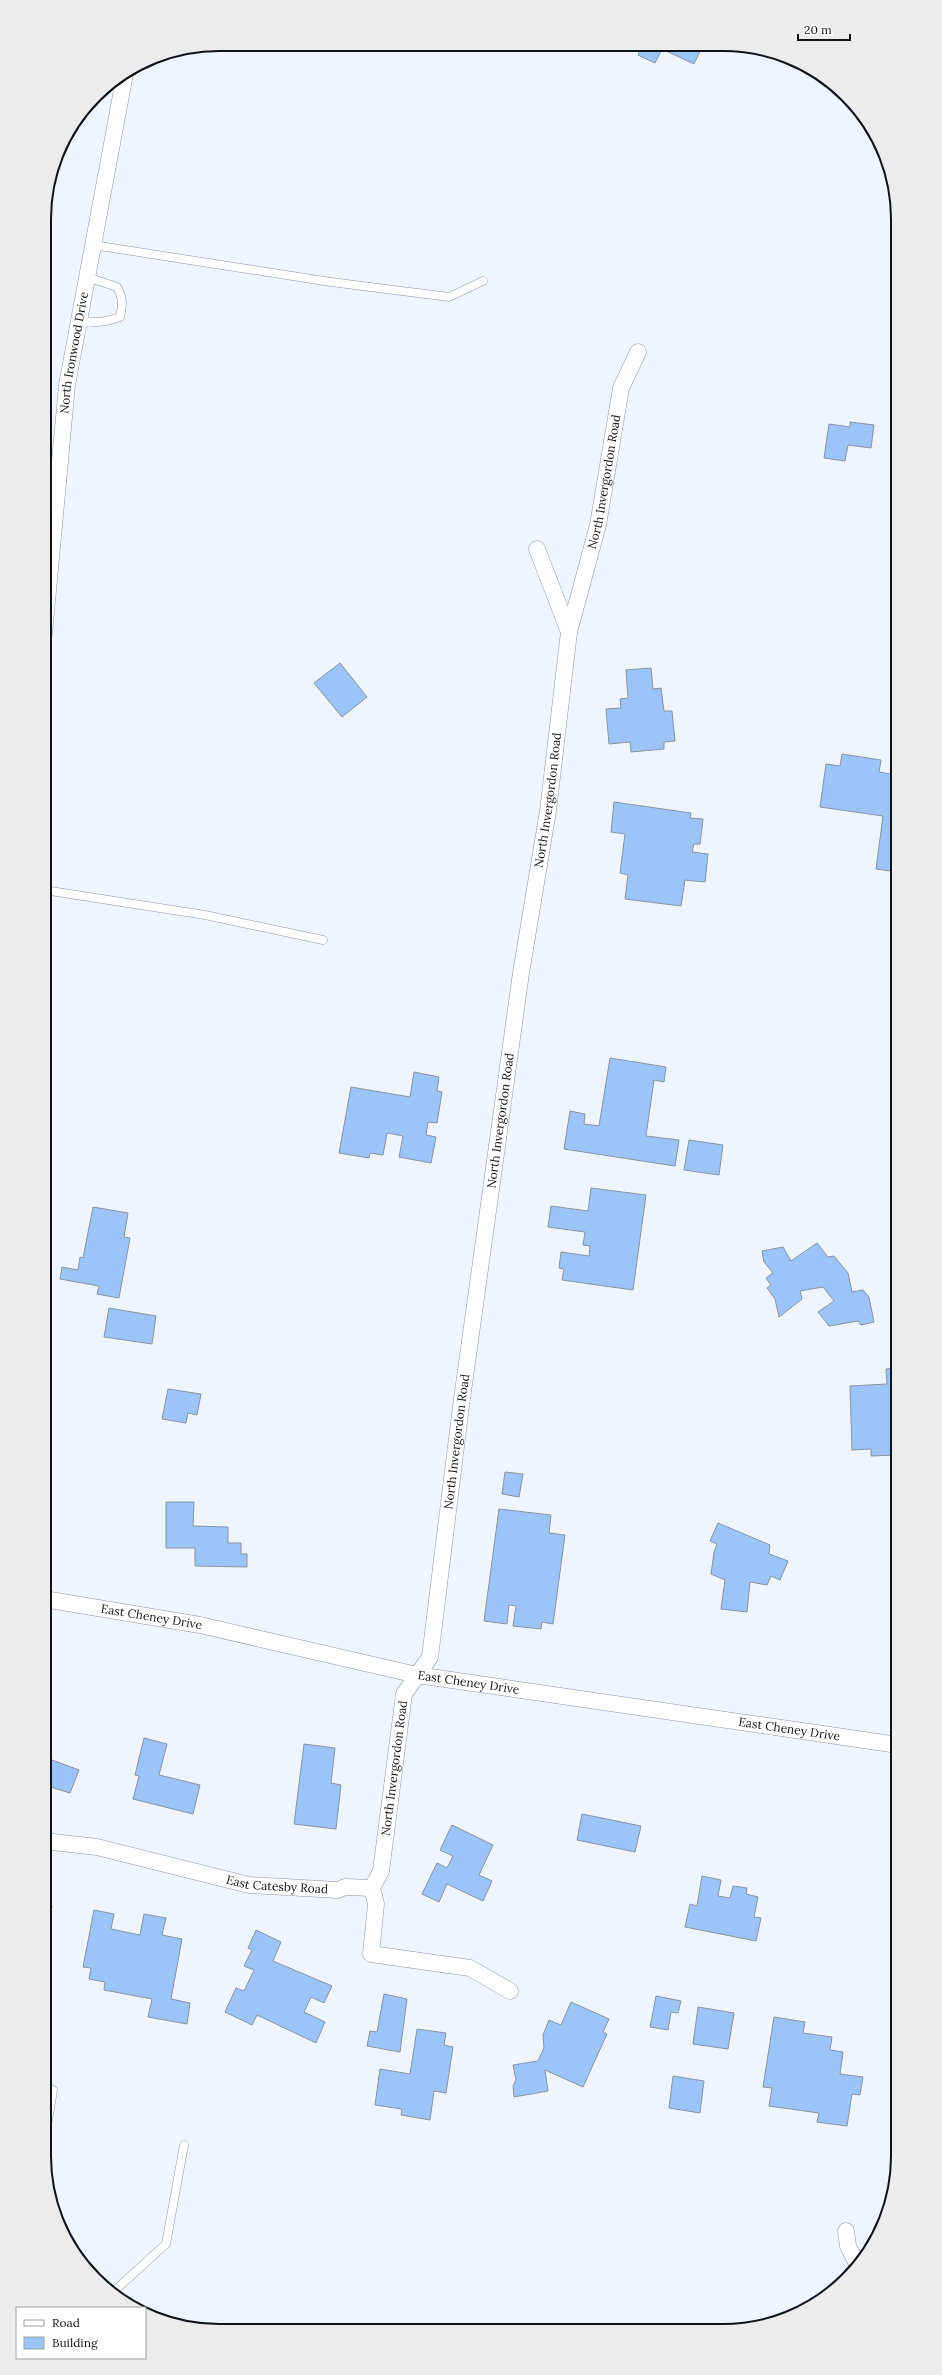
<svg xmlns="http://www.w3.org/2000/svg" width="942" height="2375" font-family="Lora,serif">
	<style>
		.building { fill: #9bc5f9; stroke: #8893a1 }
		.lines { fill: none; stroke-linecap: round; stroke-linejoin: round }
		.lane-casing { stroke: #8c97a5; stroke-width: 9 }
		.street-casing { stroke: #8c97a5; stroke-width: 17 }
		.lane { stroke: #fff; stroke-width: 8 }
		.street { stroke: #fff; stroke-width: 16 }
		.labels { text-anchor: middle; stroke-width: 3; stroke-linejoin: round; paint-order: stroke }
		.street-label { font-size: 12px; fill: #0f1318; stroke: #fff }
		.rim { fill: none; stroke: #0f1318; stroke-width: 2 }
	</style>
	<rect width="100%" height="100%" fill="#eef5fe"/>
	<path class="building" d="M641 47H702L694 64 662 49 655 63 638 55Z
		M850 422 874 425 871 448 848 445 845 461 824 458 829 424 850 427Z
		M340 663 367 697 342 717 314 683Z
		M651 668 653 689 661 688 664 711H672L675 741 664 742V749L631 752 630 742 609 744 606 709 621 708 620 699 628 698 626 670Z
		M842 754 881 760 879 772 897 775 898 768V872L876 869 883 816 820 807 826 764 840 766Z
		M614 802 691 813 690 818 703 819 700 844H694L692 852 708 854 705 882 685 880 681 906 625 899 628 875 620 873 625 834 611 832Z
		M610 1058 666 1067 664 1082 654 1080 646 1136 679 1140 675 1166 564 1149 570 1111 585 1114 584 1124 599 1126Z
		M414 1072 439 1077 437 1091 442 1092 437 1123 428 1122 426 1135 436 1137 431 1163 399 1157 403 1136 387 1133 383 1155 370 1153 369 1158 339 1153 351 1087 410 1097Z
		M689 1140 723 1145 719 1175 684 1170Z
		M591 1188 646 1195 633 1290 562 1280 564 1269 559 1268 561 1252 589 1256 590 1246 583 1245 585 1232 548 1227 551 1206 588 1211Z
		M93 1207 128 1213 124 1237 130 1238 119 1298 97 1294 99 1286 60 1279 62 1267 78 1270 80 1257 83 1258Z
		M817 1243 828 1257 834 1256 848 1273 852 1292 863 1290 869 1297 874 1322 861 1325 858 1321 829 1326 818 1312 834 1301 823 1287 800 1291 802 1299 779 1317 775 1299 767 1288 771 1285 766 1278 773 1273 764 1262 762 1251 783 1247 791 1261Z
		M109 1308 156 1316 152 1344 104 1337Z
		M898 1368V1445H895L896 1455 871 1456V1449L852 1450 850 1386 887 1384 886 1369Z
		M168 1389 201 1394 197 1415 188 1413 186 1423 162 1419Z
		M505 1472 523 1474 519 1497 502 1494Z
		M166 1502H194L193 1526 228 1527V1543H241V1554H247V1567L195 1566V1548H166Z
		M499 1509 551 1515 549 1533 565 1535 553 1624 542 1622 541 1629 513 1626 516 1606 509 1605 507 1624 484 1621Z
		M718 1523 770 1545 769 1554 788 1561 780 1580 771 1576 767 1585 750 1582 747 1612 721 1609 725 1580 711 1574 714 1552 717 1544 710 1541Z
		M144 1738 167 1744 159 1775 200 1785 193 1814 133 1799 139 1776 135 1775Z
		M304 1744 335 1748 331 1783 341 1785 336 1829 294 1824Z
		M44 1757 79 1770 70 1793 44 1785Z
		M582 1814 641 1826 635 1852 577 1840Z
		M452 1825 493 1845 479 1875 492 1881 483 1901 447 1884 439 1902 422 1894 437 1863 447 1868 453 1856 440 1850Z
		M702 1876 721 1880 718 1896 730 1898 733 1886 747 1888 746 1894 758 1897 754 1917 761 1918 756 1941 685 1927 690 1904 697 1906Z
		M44 1905 52 1906 45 1954H44Z
		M94 1910 114 1914 111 1929 140 1935 144 1914 166 1918 162 1935 182 1939 171 1999 190 2003 187 2024 148 2017 152 1999 104 1990 105 1982 89 1979 91 1968 83 1967Z
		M256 1930 281 1942 273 1961 332 1986 324 2003 311 1997 304 2012 325 2022 316 2043 257 2015 252 2025 225 2012 236 1988 244 1991 254 1970 244 1966 252 1950 248 1948Z
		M384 1994 407 1999 400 2052 367 2046 370 2031 377 2032Z
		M656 1996 681 2001 678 2013 671 2012 668 2030 650 2027Z
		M571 2002 609 2019 603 2032 607 2034 583 2087 545 2070 548 2091 514 2097 513 2086 516 2080 513 2065 538 2061 544 2048 543 2035 549 2020 561 2025Z
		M698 2007 734 2013 728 2049 693 2044Z
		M774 2017 805 2022 803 2033 832 2037 830 2050 843 2052 840 2074 863 2077 860 2095 852 2094 847 2126 817 2122 819 2113 769 2106 772 2088 763 2087Z
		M417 2029 446 2033 444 2045 453 2047 446 2093 434 2091 430 2120 401 2115 402 2109 375 2105 380 2069 410 2074Z
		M673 2076 704 2081 700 2113 669 2108Z"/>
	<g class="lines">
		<g class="lane-casing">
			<path id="lane" d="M93 245 331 282 449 297 483 281
				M78 320C94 324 105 322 120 317 123 305 123 298 117 287L87 277
				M44 890 205 915 323 940
				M44 2145 53 2090
				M112 2293 166 2244 184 2145"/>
		</g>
		<g class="street-casing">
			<g id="street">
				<path d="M537 549 569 632"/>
				<path id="s1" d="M44 634 67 385 125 74"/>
				<path id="s2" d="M44 1599 200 1625 417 1675 898 1745"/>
				<path id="s3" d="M44 1841 97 1847 249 1885 338 1890 345 1887 372 1888"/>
				<path id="s4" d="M372 1888 381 1871 404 1694 430 1657 461 1406 521 973 548 811 569 632 598 525 621 388 638 352"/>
				<path d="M372 1888 376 1904 371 1954 470 1968 510 1991"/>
				<path d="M846 2231 848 2246 858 2266"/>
			</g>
		</g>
		<use href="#lane" class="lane"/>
		<use href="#street" class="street"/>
	</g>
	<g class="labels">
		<g class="street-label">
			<text dy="4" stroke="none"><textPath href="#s1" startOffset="283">North Ironwood Drive</textPath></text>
			<text dy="4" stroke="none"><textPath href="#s4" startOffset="1432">North Invergordon Road</textPath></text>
			<text dy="4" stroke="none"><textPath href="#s4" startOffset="1108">North Invergordon Road</textPath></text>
			<text dy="4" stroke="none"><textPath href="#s4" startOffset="784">North Invergordon Road</textPath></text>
			<text dy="4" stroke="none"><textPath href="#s4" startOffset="460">North Invergordon Road</textPath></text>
			<text dy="4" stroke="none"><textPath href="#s2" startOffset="109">East Cheney Drive</textPath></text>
			<text dy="4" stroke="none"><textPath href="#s2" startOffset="433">East Cheney Drive</textPath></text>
			<text dy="4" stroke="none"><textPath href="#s2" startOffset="757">East Cheney Drive</textPath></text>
			<text dy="4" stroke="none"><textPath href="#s4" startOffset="123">North Invergordon Road</textPath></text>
			<text dy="4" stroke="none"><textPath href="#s3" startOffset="238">East Catesby Road</textPath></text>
		</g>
	</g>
	<path d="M0 0H942V2375H0ZM219 51H723A168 168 0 0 1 891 219V2156A168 168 0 0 1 723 2324H219A168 168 0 0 1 51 2156V219A168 168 0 0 1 219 51Z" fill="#ececed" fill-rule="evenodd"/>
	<path class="rim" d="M219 51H723A168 168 0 0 1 891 219V2156A168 168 0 0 1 723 2324H219A168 168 0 0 1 51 2156V219A168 168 0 0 1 219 51Z"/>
	<rect x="16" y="2307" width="130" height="52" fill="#ffffff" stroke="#9fa1a3"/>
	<rect x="24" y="2320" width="20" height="6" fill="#ffffff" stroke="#9fa1a3"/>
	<text x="52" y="2327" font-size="12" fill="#0f1318">Road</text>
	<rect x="24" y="2337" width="20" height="12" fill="#9bc5f9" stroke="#9fa1a3"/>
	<text x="52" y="2347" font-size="12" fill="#0f1318">Building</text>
	<path d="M798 34v6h52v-6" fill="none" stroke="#0f1318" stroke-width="2"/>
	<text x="804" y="34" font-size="12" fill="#0f1318" stroke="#ffffff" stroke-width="3" paint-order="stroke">20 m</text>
</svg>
